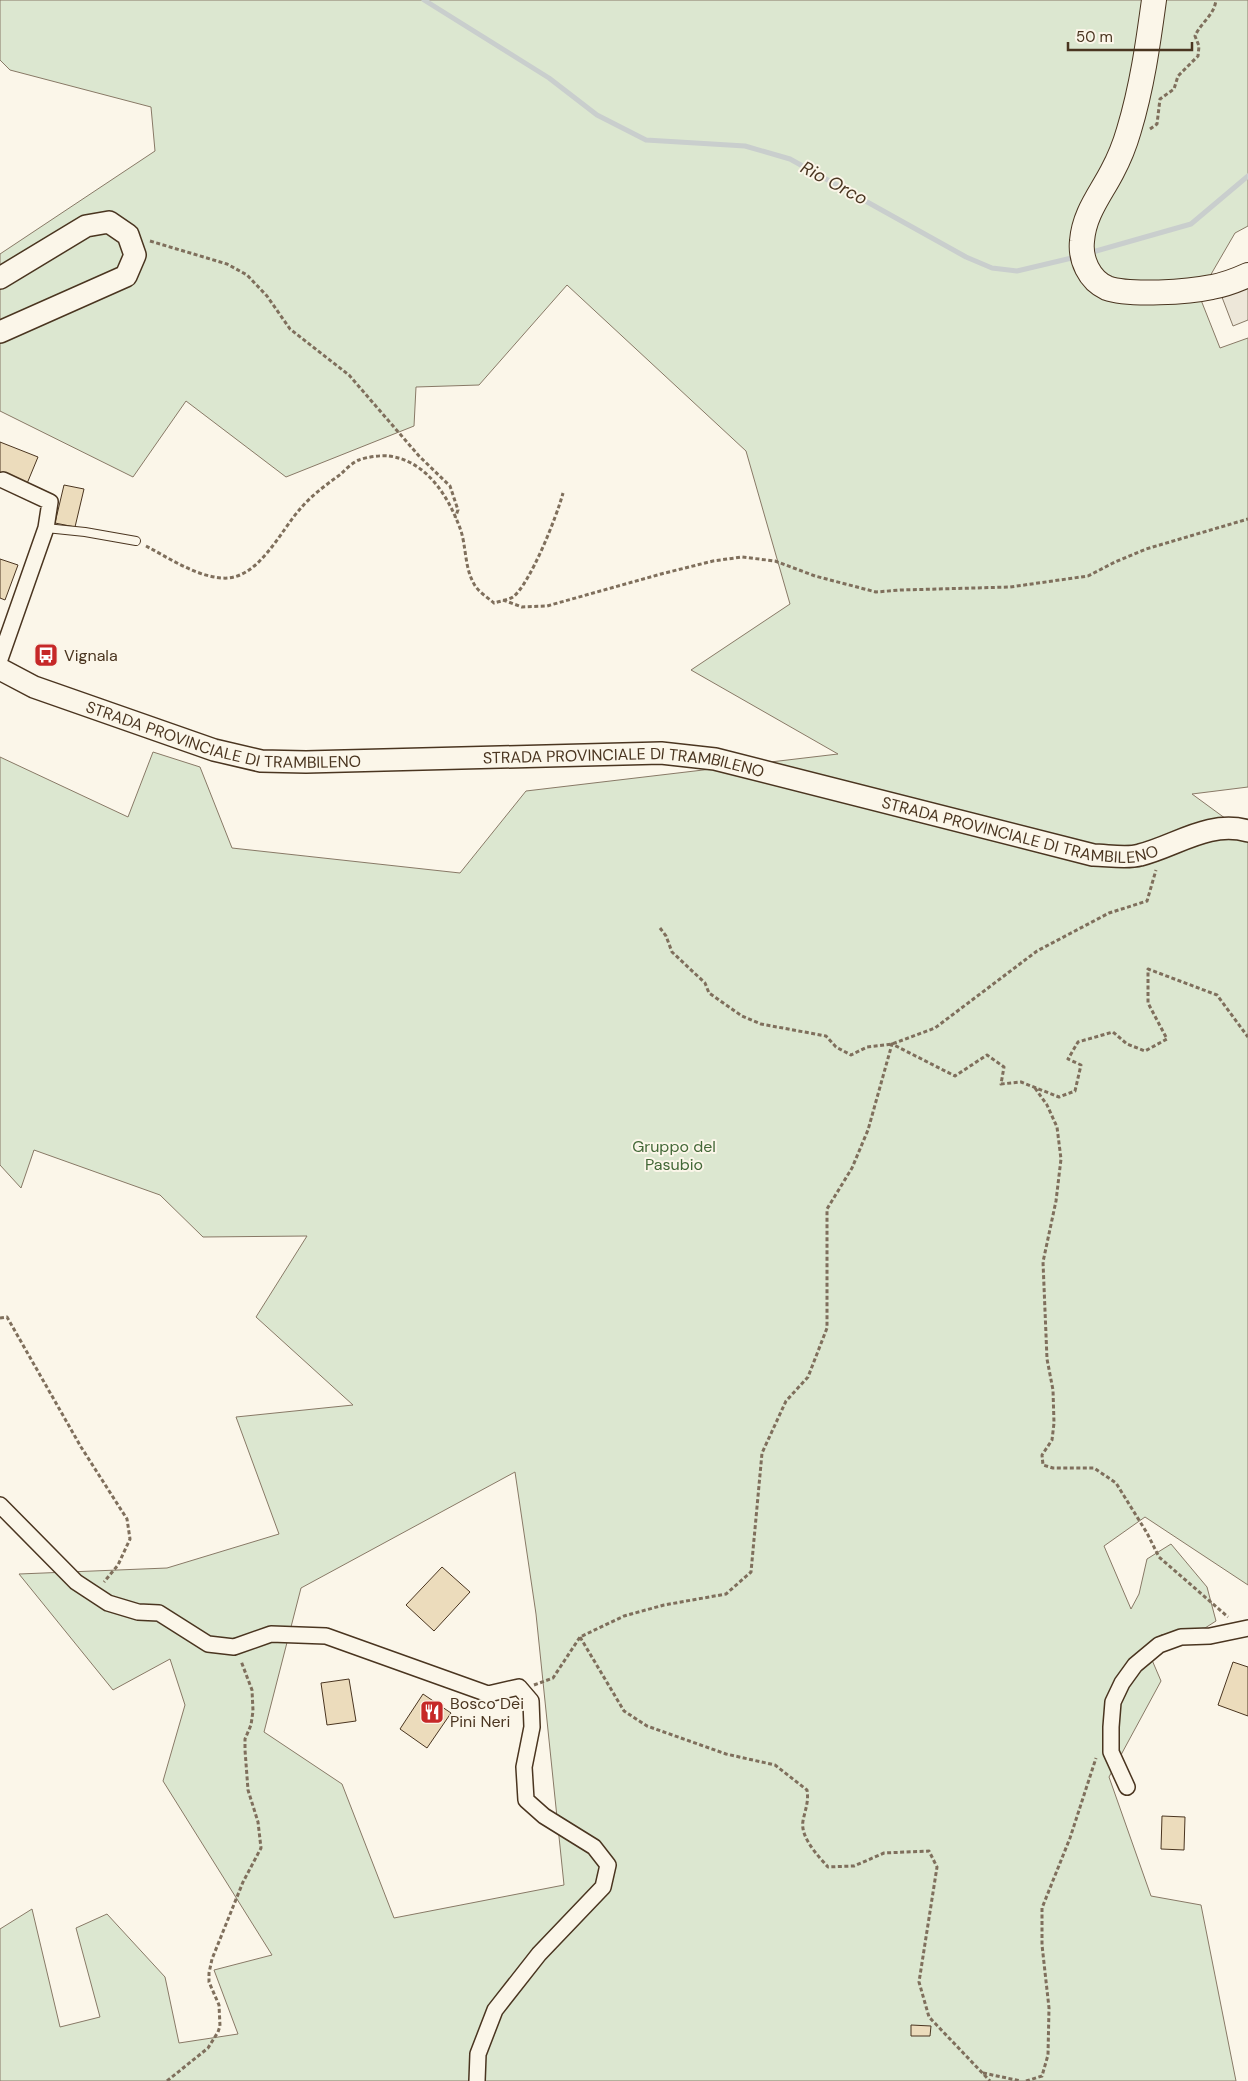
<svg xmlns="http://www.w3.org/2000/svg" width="1248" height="2081" font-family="'DM Sans',sans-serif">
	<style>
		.green { fill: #dce7d0; stroke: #887966; fill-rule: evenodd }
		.parking { fill: #ede7d9; stroke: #887966 }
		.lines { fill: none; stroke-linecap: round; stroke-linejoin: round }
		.stream { stroke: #c9cecd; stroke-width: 5 }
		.building { fill: #ecdcbc; stroke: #4a3520 }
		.lane-casing { stroke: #4a3520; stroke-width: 10 }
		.street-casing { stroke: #4a3520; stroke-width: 18 }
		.secondary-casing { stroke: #4a3520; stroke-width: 24 }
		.primary-casing { stroke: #4a3520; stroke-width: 26 }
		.path { stroke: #7f6f5c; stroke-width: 3; stroke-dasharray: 4 2.5; stroke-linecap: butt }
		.lane { stroke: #fbf6e9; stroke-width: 8 }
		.street { stroke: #fbf6e9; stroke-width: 15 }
		.secondary { stroke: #fbf6e9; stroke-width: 21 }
		.primary { stroke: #fbf6e9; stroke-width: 24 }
		.labels { text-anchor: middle; stroke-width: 4; stroke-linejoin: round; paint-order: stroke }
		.poi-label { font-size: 16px; fill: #4a3520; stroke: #fbf6e9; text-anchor: start }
		.street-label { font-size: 16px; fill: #4a3520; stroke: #fbf6e9 }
		.park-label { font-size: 16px; fill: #436837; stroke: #fbf6e9 }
		.water-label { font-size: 18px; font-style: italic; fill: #4a3520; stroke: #fbf6e9 }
	</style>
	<rect width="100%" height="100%" fill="#fbf6e9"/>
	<path class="green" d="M0 0H1248V226L1235 233 1199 295 1220 348 1248 338V787L1192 794 1248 835V1585L1145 1517 1104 1546 1131 1609 1139 1594 1147 1559 1171 1544 1207 1587 1216 1621 1205 1628 1161 1635 1146 1646 1161 1681 1109 1777 1151 1896 1201 1905 1236 2081H0V1929L32 1909 60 2027 100 2017 76 1928 107 1914 165 1977 179 2043 238 2034 214 1970 272 1955 163 1781 185 1705 170 1659 113 1690 19 1574 167 1568 279 1534 236 1417 353 1405 256 1317 307 1236 203 1237 160 1195 34 1150 21 1188 0 1165V757L128 817 153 752 200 767 232 848 460 873 526 791 838 754 691 670 790 604 746 451 567 285 479 385 416 387 414 426 286 477 186 401 133 477 0 411V254L155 151 151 107 10 70 0 60ZM515 1472 536 1614 564 1885 394 1918 342 1784 264 1732 301 1588Z"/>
	<path class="parking" d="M1248 282V320L1233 326 1220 292Z"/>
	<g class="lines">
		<path class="stream" d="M424 0 549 78 597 115 646 140 745 146 790 159 966 257 992 268 1017 271 1076 257
			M1089 253 1191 224 1248 176"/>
	</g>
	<path class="building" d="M0 442 38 457 26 486 0 476Z
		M64 485 84 489 75 527 55 523Z
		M0 559 18 565 5 600 0 598Z
		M442 1567 470 1592 434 1631 406 1605Z
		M1233 1662 1248 1667V1716L1218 1705Z
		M349 1679 356 1721 327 1725 321 1683Z
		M423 1694 451 1713 427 1748 400 1729Z
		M1162 1816 1185 1817 1184 1850 1161 1849Z
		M911 2025 931 2026 930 2036H911Z"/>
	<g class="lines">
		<g class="lane-casing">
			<path id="lane" d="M46 528 85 532 136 541"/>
		</g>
		<g class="street-casing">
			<path id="street" d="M0 659 46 528 50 502 3 480
				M0 1505 76 1582 108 1603 138 1612 159 1613 208 1644 234 1647 271 1634 326 1636 488 1694 519 1687 531 1701 532 1727 524 1767 526 1800 544 1816 594 1847 608 1865 603 1887 539 1954 495 2010 478 2054 477 2081
				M1127 1787 1111 1752V1727L1113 1702 1122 1683 1135 1665 1159 1645 1181 1637 1210 1636 1248 1628"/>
		</g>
		<g class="secondary-casing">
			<g id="secondary">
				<path d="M0 278 86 226 109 222 128 235 135 255 126 276 0 332"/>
				<path id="s1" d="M0 669 34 687 214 750 261 761 306 762 661 753 715 759 1093 855C1107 855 1126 859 1140 855 1176 846 1209 820 1248 831"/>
			</g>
		</g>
		<g class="primary-casing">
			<path id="primary" d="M1154 0C1148 44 1142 87 1129 130 1125 144 1119 159 1112 172 1100 195 1084 214 1082 241 1080 259 1089 280 1107 288 1129 296 1189 292 1212 287 1224 285 1237 280 1248 275"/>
		</g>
		<path class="path" d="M1150 129 1157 124 1160 99 1174 89 1178 76 1198 56 1199 46 1195 36C1201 22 1214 16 1216 0
			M150 241 227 264 247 275 267 296 290 329 349 375 419 456 450 486 458 510 455 518
			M146 546C169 558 195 576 222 578 258 581 280 531 301 508 312 495 327 484 341 474 346 469 353 462 359 460 366 457 381 455 389 456 427 461 449 497 461 531 466 547 465 567 473 582 477 591 487 597 494 603 500 601 508 600 513 597 530 584 557 516 563 493
			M503 600 522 607 547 606 661 574 713 561 742 557 775 561 815 576 876 592 901 590 1010 587 1088 576 1115 562 1146 549 1248 519
			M660 928 666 936 672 952 705 983 709 993 742 1016 761 1024 826 1036 836 1047 851 1055 867 1047 892 1044 935 1028 1037 951 1109 913 1147 901 1156 870
			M1035 1088 1047 1105 1057 1127 1061 1159 1056 1201 1043 1262 1047 1359 1053 1390 1054 1423 1052 1440 1042 1455 1043 1465 1053 1468H1094L1116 1483 1147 1533 1159 1557 1228 1617
			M0 1318 7 1317 81 1447 127 1519 130 1539 118 1565 104 1582
			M580 1637 624 1711 647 1726 726 1754 775 1765 807 1790C809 1802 805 1810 803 1821 800 1837 818 1856 828 1867L854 1866 884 1853 929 1851 937 1867 919 1982 929 2017 990 2081
			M534 1685 553 1678 580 1637 624 1616 664 1605 726 1594 751 1572 762 1453 786 1401 808 1377 827 1328V1209L852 1168 868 1130 892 1044 955 1076 987 1055 1004 1067 1001 1084 1021 1082 1059 1097 1075 1091 1081 1065 1068 1059 1078 1042 1113 1032 1127 1044 1145 1051 1167 1039 1148 1003V969L1217 995 1248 1037
			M983 2073 1021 2081
			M167 2081 208 2048 218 2032 220 2026 219 2005 209 1982V1973L212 1959 243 1882 261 1848 258 1822 248 1790 245 1750V1739L251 1725 253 1711 252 1690 241 1661
			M1026 2081 1042 2076 1048 2055 1049 2008 1042 1945V1908L1070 1838 1096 1758"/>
		<use href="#lane" class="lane"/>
		<use href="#street" class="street"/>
		<use href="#secondary" class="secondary"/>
		<use href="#primary" class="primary"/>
	</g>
	<defs>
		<g id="bus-square" transform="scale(1.25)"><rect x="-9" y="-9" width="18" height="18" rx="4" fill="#c62828" stroke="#fbf6e9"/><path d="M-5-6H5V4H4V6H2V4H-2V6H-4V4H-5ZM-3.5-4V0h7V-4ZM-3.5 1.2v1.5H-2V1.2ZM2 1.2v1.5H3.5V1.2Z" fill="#fff"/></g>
		<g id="restaurant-square" transform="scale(1.25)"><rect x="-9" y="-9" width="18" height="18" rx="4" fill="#c62828" stroke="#fbf6e9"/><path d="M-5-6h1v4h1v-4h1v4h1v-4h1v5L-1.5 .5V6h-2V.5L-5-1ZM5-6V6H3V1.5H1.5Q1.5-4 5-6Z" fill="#fff"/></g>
	</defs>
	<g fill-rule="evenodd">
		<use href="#bus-square" x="46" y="655"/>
		<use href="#restaurant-square" x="432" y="1712"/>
	</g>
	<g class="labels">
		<g class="poi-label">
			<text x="64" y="661">Vignala</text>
			<text x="450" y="1709">Bosco Dei<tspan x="450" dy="18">Pini Neri</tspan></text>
		</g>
		<g class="street-label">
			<text dy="6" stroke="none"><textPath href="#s1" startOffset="236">STRADA PROVINCIALE DI TRAMBILENO</textPath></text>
			<text dy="6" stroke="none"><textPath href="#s1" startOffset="641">STRADA PROVINCIALE DI TRAMBILENO</textPath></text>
			<text dy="6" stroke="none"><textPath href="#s1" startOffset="1046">STRADA PROVINCIALE DI TRAMBILENO</textPath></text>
		</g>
		<g class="park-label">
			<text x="674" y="1152">Gruppo del<tspan x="674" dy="18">Pasubio</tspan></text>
		</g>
		<g class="water-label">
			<text transform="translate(834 183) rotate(28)" y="6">Rio Orco</text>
		</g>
	</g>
	<path d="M1068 42v8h124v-8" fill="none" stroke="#4a3520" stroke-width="2.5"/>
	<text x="1076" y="42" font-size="15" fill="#4a3520" stroke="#fbf6e9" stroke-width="4" paint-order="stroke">50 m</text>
</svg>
